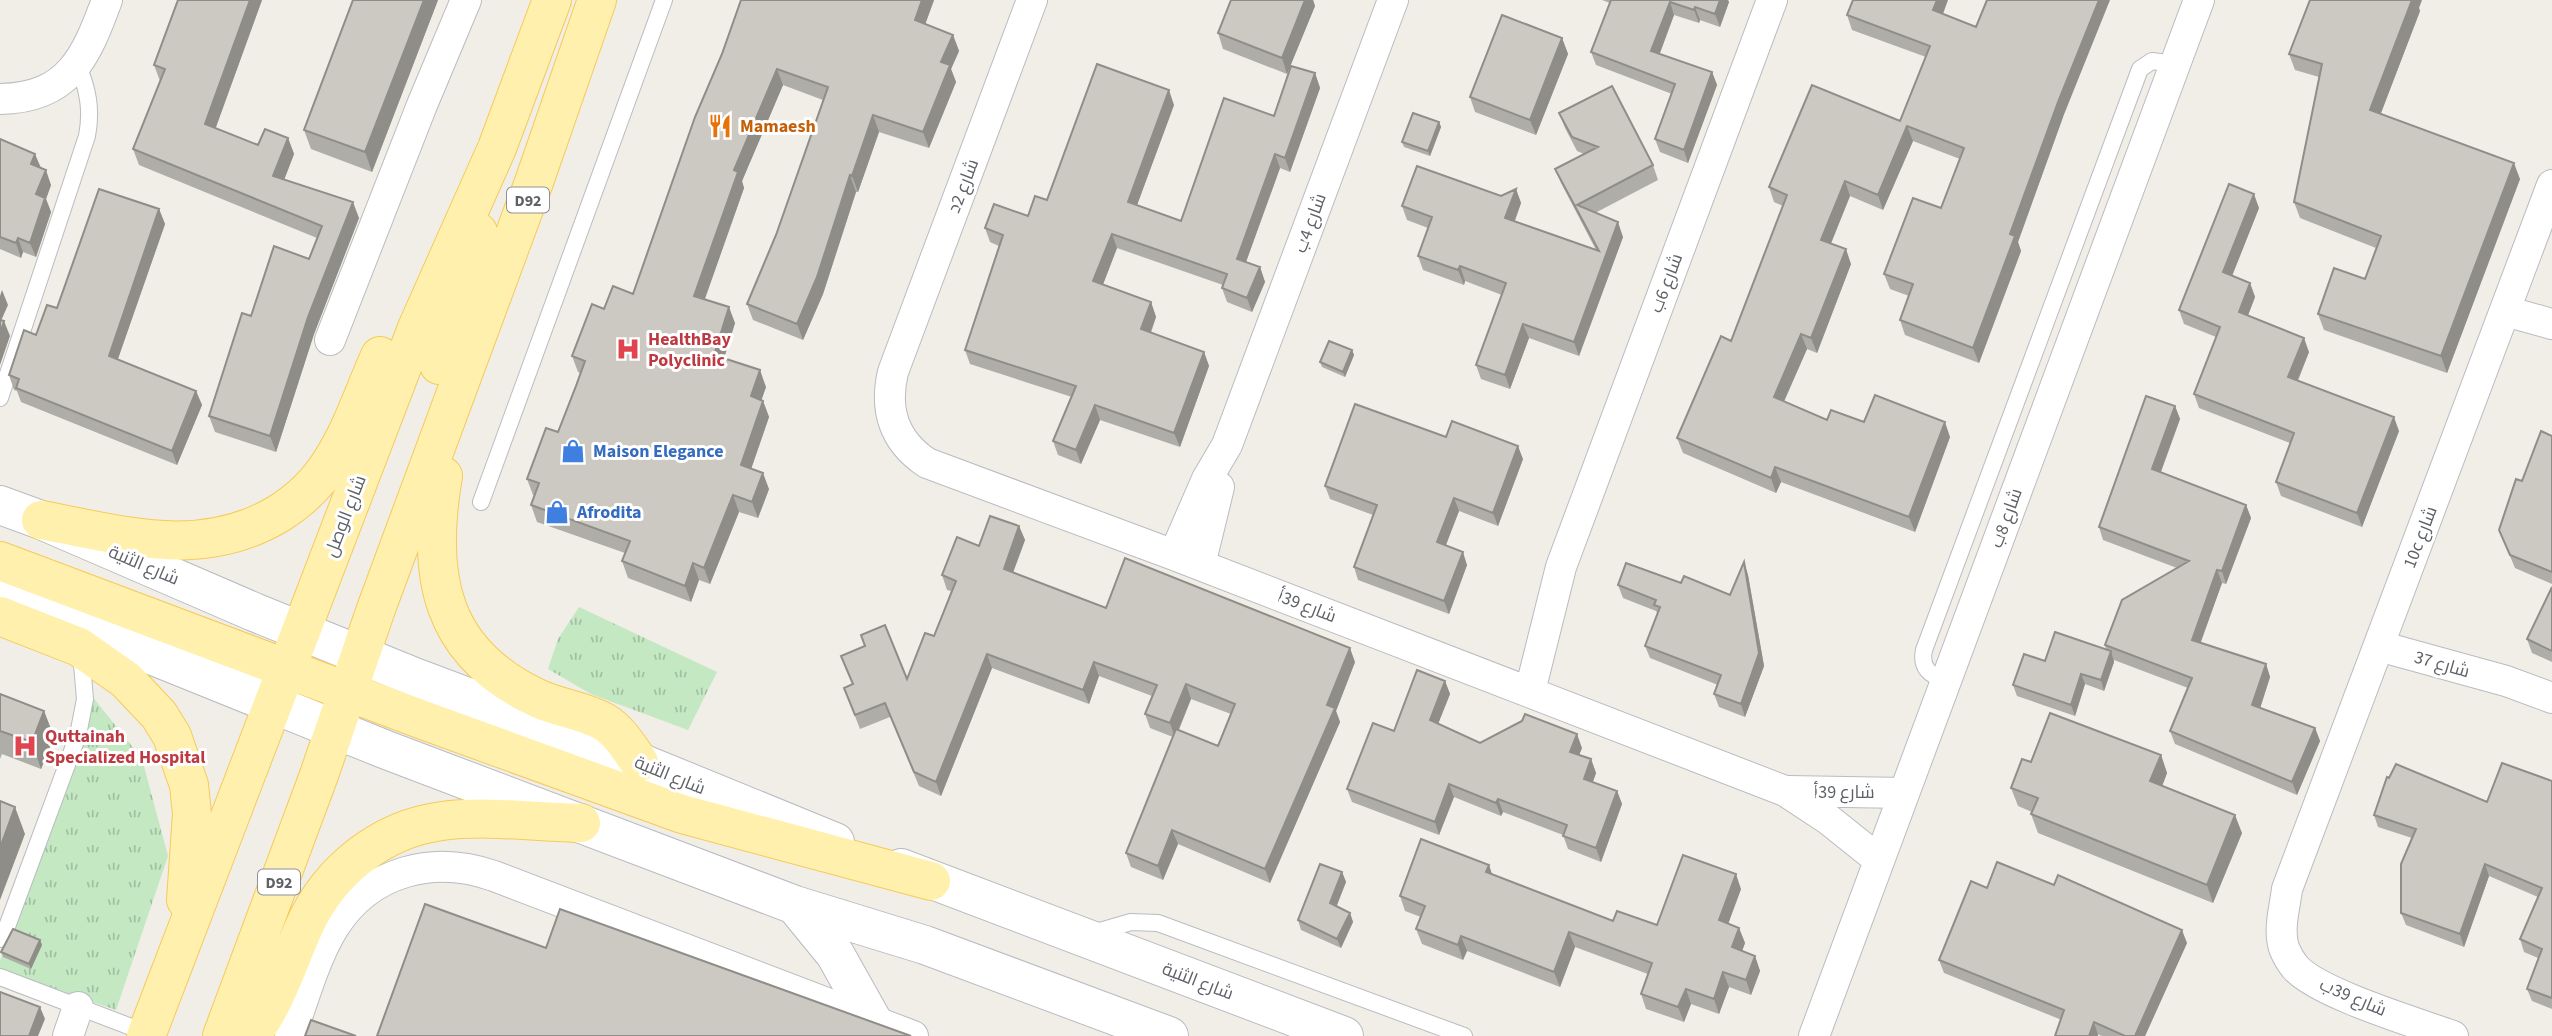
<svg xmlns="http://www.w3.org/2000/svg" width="2552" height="1036" font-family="'Source Sans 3',Cairo,sans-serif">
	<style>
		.grass { fill: url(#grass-tufts) }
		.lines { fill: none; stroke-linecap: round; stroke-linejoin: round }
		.lane-casing { stroke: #b9bcc0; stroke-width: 18 }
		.street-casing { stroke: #b9bcc0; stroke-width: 32 }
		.secondary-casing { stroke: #b8bbc0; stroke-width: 40 }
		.primary-casing { stroke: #f6ca5a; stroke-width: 40 }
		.lane { stroke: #fff; stroke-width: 16 }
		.street { stroke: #fff; stroke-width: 30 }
		.secondary { stroke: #fff; stroke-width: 38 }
		.primary { stroke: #fff1ad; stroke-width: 38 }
		.wall { fill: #afada8; fill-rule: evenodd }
		.shaded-wall { fill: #8f8d88 }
		.building { fill: #ccc9c3; stroke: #8f8d88; stroke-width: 2 }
		.labels { text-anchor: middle; stroke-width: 6; stroke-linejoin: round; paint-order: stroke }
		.shield { fill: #fff; stroke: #8e9195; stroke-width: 2 }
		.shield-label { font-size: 16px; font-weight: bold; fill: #5e6267 }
		.food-label { font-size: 18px; font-weight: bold; fill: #c56008; stroke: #fff; text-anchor: start }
		.street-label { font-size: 18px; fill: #5e6267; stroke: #fff }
		.health-label { font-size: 18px; font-weight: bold; fill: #be3a42; stroke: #fff; text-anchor: start }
		.shop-label { font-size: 18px; font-weight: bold; fill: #366cbe; stroke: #fff; text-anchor: start }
	</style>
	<defs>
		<pattern id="grass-tufts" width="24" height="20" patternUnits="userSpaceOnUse" patternTransform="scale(1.75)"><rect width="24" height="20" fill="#c3e8c2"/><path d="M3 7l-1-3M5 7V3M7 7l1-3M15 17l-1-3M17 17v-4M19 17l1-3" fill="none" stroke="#a2bfa1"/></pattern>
	</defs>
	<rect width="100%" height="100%" fill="#f0eee6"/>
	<path class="grass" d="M579 607 717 672 688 730 591 694 548 669 558 639Z
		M92 696 142 759 168 856 116 1010 0 970V961Z"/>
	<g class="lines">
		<g class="lane-casing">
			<path id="lane" d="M0 398 87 136C92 110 88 88 77 64
				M481 502 664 0
				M1945 681C1931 675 1920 669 1924 650L2140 69 2152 61 2175 64
				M1093 933 1131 922 1158 923 1464 1036
				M0 939 5 932 78 735 85 699 81 653
				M0 977 147 1033"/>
		</g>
		<g class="street-casing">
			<path id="street" d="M1032 0 893 372C884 410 894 441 927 463L1174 555 1785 791 1829 820 1879 860
				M0 99C69 98 86 57 107 0
				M2505 311 2552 324
				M330 340 422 105 466 0
				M1174 555 1207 479 1227 445 1393 0
				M1200 565 1219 487
				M2379 646 2506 681 2552 698
				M1530 691 1561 567 1772 0
				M1788 791 1904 793
				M68 1036 78 1007
				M290 1036C304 1000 314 959 334 927 370 870 434 855 494 876L913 1036
				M1814 1036 2199 0
				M2453 1036C2417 1023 2317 993 2295 967 2291 962 2286 953 2284 948 2278 929 2285 907 2287 889L2552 185"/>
		</g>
		<g class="secondary-casing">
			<path id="secondary" d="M0 505 41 520 254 612 417 678 639 762 835 842
				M0 594 389 751 795 905 925 945 1169 1036
				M901 868 1344 1036
				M795 905 835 954 872 1020"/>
		</g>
		<g class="primary-casing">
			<path id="primary" d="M439 365 467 284 478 232
				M443 476C426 575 439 653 539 699 559 708 585 711 604 722 619 731 629 748 639 762
				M41 520C122 535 201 560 278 514 299 501 318 483 331 462 352 430 364 391 380 356
				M0 561 423 720 682 814 931 881
				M0 616 79 647 126 680 159 715 172 736 189 785 192 814 186 900
				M146 1036 417 328 497 148 552 0
				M222 1036 319 775 376 609 534 182 597 0
				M249 1036C272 1014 290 958 304 927 329 871 381 829 442 821 483 815 539 822 581 823"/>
		</g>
		<use href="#lane" class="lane"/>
		<use href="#street" class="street"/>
		<use href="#secondary" class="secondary"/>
		<use href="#primary" class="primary"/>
	</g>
	<path class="wall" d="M178 0H262L215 129 258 145 288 138 294 154 284 180 359 218 314 334 276 452 215 432 209 416 251 316 309 259 317 238 139 165 133 149 160 81 154 65Z
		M353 0H438L372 172 311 149 304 130Z
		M741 0H934L925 24 953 35 959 51 951 69 956 82 929 148 879 132 858 192H856L823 294 803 340 753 320 747 304 776 235 823 100 783 85 742 181 744 188 704 300 735 323 724 358 766 387 761 400 763 401 769 417 751 469 769 489 758 518 739 512 710 584 699 580 691 602 628 578 622 561 625 553 537 522 531 505 535 496 533 495 527 479 558 432 580 373 578 372 572 356 604 309 633 294Z
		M1231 0H1313L1315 6 1287 74 1223 49 1218 33Z
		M1602 0H1728L1729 2 1720 27 1700 20 1699 23 1674 15 1659 54 1712 72 1717 85 1688 163 1660 152 1655 139 1672 94 1596 65 1591 52 1610 3Z
		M2419 8 2420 11 2381 113 2520 179 2447 373 2324 330 2318 314 2365 279 2376 248 2300 218 2294 202 2319 77 2295 70 2289 54Z
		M1943 14 2063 117 2018 242 2021 251 1979 363 1905 335 1900 320 1909 296 1890 289 1884 274 1941 208 1960 159 1913 141 1883 210 1850 196 1831 244 1851 264 1817 353 1807 349 1784 402 1827 420 1864 422 1950 437 1915 532 1781 482 1776 493 1683 453 1677 438 1731 341 1783 206 1774 202 1769 187 1900 121 1926 57 1852 30 1847 15Z
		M1562 38 1568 54 1536 135 1475 112 1470 97Z
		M1315 73 1320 88 1290 172 1280 168 1246 262 1260 267 1265 282 1252 312 1227 302 1222 288 1223 285 1117 248 1103 284 1151 302 1156 317 1151 333 1204 352 1209 366 1180 447 1100 420 1081 464 1058 455 1053 441 1072 397 970 364 965 350 999 246 990 242 985 228 1028 216 1174 105 1137 205 1181 221 1274 116Z
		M1559 113 1653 165 1658 180 1595 213 1623 237 1579 356 1529 338 1510 389 1481 379 1476 365 1502 295 1465 281 1464 285 1423 270 1418 256 1428 228 1407 220 1402 206 1501 196 1516 189 1521 203 1515 221 1596 250 1561 183 1555 169 1584 154 1577 151 1565 128Z
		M1439 122 1441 127 1430 156 1404 147 1402 142Z
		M0 139 40 168 51 185 46 199 51 212 36 257 23 252 21 258 0 249Z
		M2259 208 2232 276 2250 283 2255 297 2248 315 2309 352 2298 381 2399 431 2362 527 2281 496 2276 482 2290 443 2199 408 2194 394 2216 337 2184 324 2179 310Z
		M159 209 165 224 118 359 196 391 202 405 177 465 21 402 17 391 14 390 9 375 57 308Z
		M1352 350 1354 355 1345 377 1322 367 1320 362Z
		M2175 406 2180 419 2161 472 2246 505 2251 518 2226 584 2222 583 2200 642 2266 664 2270 677 2260 708 2315 728 2320 741 2297 795 2175 744 2170 731 2188 688 2114 660V662L2104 691 2085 684 2075 716 2017 696 2013 685 2045 661 2106 650 2105 645 2177 568 2103 540 2099 527Z
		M2552 436V584L2515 568 2499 530 2522 481Z
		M1446 437 1523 459 1498 526 1459 511 1446 545 1467 565 1449 614 1358 580 1354 567 1373 515 1330 499 1325 486Z
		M1019 526 1025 540 1013 573 1106 608 1355 662 1336 711 1340 722 1270 883 1178 844 1163 880 1131 867 1126 853 1173 737 1150 728 1145 714 1152 696 1099 676 1089 704 992 668 941 796 919 786 890 717 860 729 844 688 907 679 934 636 951 591 947 590 942 575 979 546ZM1191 699 1231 714 1218 746 1179 730Z
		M1744 562 1748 575 1764 666 1745 717 1719 707 1714 694 1718 685 1650 658 1645 646 1658 614 1656 611 1623 598 1618 585 1681 583 1730 595Z
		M2552 587V662L2532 653 2527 639Z
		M1445 681 1450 694 1438 724 1480 743 1582 748 1579 755 1591 759 1596 773 1593 782 1617 791 1622 804 1601 862 1568 849 1563 835 1503 812 1501 816 1454 797 1439 835 1352 802 1347 789 1394 731Z
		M0 694 44 711 54 737 41 769 2 754 0 759Z
		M2161 755 2167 773 2162 786 2242 833 2213 903 2038 833 2031 814 2032 812 2018 806 2011 788 2031 762Z
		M2552 781V1009L2532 1001 2527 989 2538 958 2524 952 2520 939 2538 897 2489 876 2464 947 2406 925 2401 913 2412 838 2378 827 2374 815 2487 802Z
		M1489 865 1492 875 1613 921 1657 925 1741 889 1728 924 1739 928 1745 943 1742 951 1755 956 1760 971 1751 995 1729 987 1719 1014 1691 1004 1684 1022 1646 1009 1641 994 1648 974 1575 947 1560 987 1467 951 1463 960 1422 944 1416 929 1421 917 1405 911 1400 896Z
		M1342 872 1346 882 1336 906 1350 913 1353 922 1341 948 1301 930 1298 920Z
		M1987 888 2187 943 2145 1036H2102L1944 973 1939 960Z
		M40 940 42 945 31 969 3 957 1 952Z"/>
	<path class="shaded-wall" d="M250 0H262L211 141 205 124Z
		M424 0H438L372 172 365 152Z
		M922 0H934L921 36 915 20Z
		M1305 0H1313L1315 6 1287 74 1282 58Z
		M1720 0H1728L1729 2 1720 27 1715 14Z
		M1937 0H1948L1939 25 1933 10Z
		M2099 0H2110L2063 117 2018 242 2021 251 1979 363 1973 348 2010 234 2058 102Z
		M2412 0H2422L2419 8 2420 11 2376 126 2370 110Z
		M1670 2 1674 15 1656 64 1651 51Z
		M1695 7 1700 20 1699 23 1694 10Z
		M953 35 959 51 951 69 956 82 929 148 923 132 941 62Z
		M1562 38 1568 54 1536 135 1530 120Z
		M777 69 783 85 742 181 744 188 700 313 694 296 734 170Z
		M1712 72 1717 85 1688 163 1684 150Z
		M1315 73 1320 88 1290 172 1285 158Z
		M1169 90 1174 105 1133 216 1128 202Z
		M873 115 879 132 858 192 852 176Z
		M1439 122 1441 127 1430 156 1428 151Z
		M1907 126 1913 141 1883 210 1878 195Z
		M288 138 294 154 279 193 273 176Z
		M35 154 41 168 31 164Z
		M1275 154 1280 168 1242 273 1237 259Z
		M2514 163 2520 179 2447 373 2441 356Z
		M46 170 51 185 46 199 51 212 36 257 30 243 36 194Z
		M850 175 856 192 823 294 803 340 797 324Z
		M1845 181 1850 196 1826 255 1821 240Z
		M1516 189 1521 203 1510 233 1505 218Z
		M2254 194 2259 208 2228 286 2223 272Z
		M353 202 359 218 314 334 276 452 270 436 308 317Z
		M159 209 165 224 114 370 109 356Z
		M1618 222 1623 237 1579 356 1574 342Z
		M1112 234 1117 248 1099 295 1093 281Z
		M18 238 23 252 21 258 16 243Z
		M1846 249 1851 264 1817 353 1811 338Z
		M1460 266 1465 281 1464 285 1458 270Z
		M1260 267 1265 282 1252 312 1247 298Z
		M2250 283 2255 297 2244 326 2239 312Z
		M2 290 8 305 0 323V296Z
		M1151 302 1156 317 1146 344 1141 329Z
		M729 307 735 323 720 371 714 355Z
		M4 321 10 336 0 365V334Z
		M1523 324 1529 338 1510 389 1505 375Z
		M1801 334 1807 349 1779 412 1774 397Z
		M2304 338 2309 352 2293 391 2288 377Z
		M1352 350 1354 355 1345 377 1343 372Z
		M1204 352 1209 366 1180 447 1174 433Z
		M760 370 766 387 757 413 751 396Z
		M196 391 202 405 177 465 172 451Z
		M763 401 769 417 747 481 741 465Z
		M1095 405 1100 420 1081 464 1076 450Z
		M2175 406 2180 419 2157 482 2152 469Z
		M2394 417 2399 431 2362 527 2357 513Z
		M1945 422 1950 437 1915 532 1909 517Z
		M1518 446 1523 459 1498 526 1493 513Z
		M1775 467 1781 482 1776 493 1771 478Z
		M763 473 769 489 758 518 752 502Z
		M733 495 739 512 710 584 704 568Z
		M1454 498 1459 511 1442 555 1437 542Z
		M2246 505 2251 518 2226 584 2222 571Z
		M1019 526 1025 540 1009 583 1004 569Z
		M1463 552 1467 565 1449 614 1444 601Z
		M1744 562 1748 575 1764 666 1745 717 1741 704Z
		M693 563 699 580 691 602 685 586Z
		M2217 570 2222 583 2197 653 2192 640Z
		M1350 648 1355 662 1336 711 1340 722 1270 883 1265 869 1327 705Z
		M2111 651 2114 662 2104 691 2101 680Z
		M987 654 992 668 941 796 936 782Z
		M1094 662 1099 676 1089 704 1083 690Z
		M2266 664 2270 677 2257 718 2252 705Z
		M2081 674 2085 684 2075 716 2071 705Z
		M1445 681 1450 694 1434 734 1430 720Z
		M1186 684 1191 699 1175 738 1170 723Z
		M44 711 54 737 41 769 32 742Z
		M2315 728 2320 741 2297 795 2292 782Z
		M1577 734 1582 748 1575 765 1570 752Z
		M2161 755 2167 773 2157 800 2150 781Z
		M1591 759 1596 773 1589 792 1584 779Z
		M1449 784 1454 797 1439 835 1435 822Z
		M1617 791 1622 804 1601 862 1596 848Z
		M1498 799 1503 812 1501 816 1496 803Z
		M15 807 25 834 0 900V848Z
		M2235 815 2242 833 2213 903 2207 885Z
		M1172 830 1178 844 1163 880 1158 866Z
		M2485 864 2489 876 2464 947 2460 934Z
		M1489 865 1494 880 1486 872Z
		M1342 872 1346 882 1334 913 1330 903Z
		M1736 874 1741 889 1724 935 1719 920Z
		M1350 913 1353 922 1341 948 1337 939Z
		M1739 928 1745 943 1738 962 1732 947Z
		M2182 930 2187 943 2145 1036H2135Z
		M1569 932 1575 947 1560 987 1554 972Z
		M1461 936 1467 951 1463 960 1458 945Z
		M40 940 42 945 31 969 29 964Z
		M1755 956 1760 971 1751 995 1746 980Z
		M1723 972 1729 987 1719 1014 1714 999Z
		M1686 989 1691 1004 1684 1022 1678 1007Z
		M40 1007 45 1019 38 1036H29Z
		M2094 1022 2098 1035V1036H2089Z"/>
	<path class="building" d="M178 0H250L205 124 258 145 265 129 288 138 273 176 353 202 308 317 270 436 209 416 242 313 251 316 274 246 309 259 322 226 133 149 165 69 154 65Z
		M353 0H424L365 152 304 130Z
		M741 0H922L915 20 953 35 941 62 950 65 923 132 873 115 852 176 850 175 817 277 797 324 747 304 776 235 828 87 777 69 734 170 738 172 694 296 729 307 714 355 760 370 751 396 763 401 741 465 763 473 752 502 733 495 704 568 693 563 685 586 622 561 630 541 531 505 539 483 527 479 546 428 558 432 576 386 585 361 572 356 592 304 604 309 613 286 633 294 695 117 722 54Z
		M1231 0H1305L1282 58 1218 33Z
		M1611 0H1720L1715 14 1695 7 1694 10 1670 2 1651 51 1712 72 1684 150 1655 139 1675 84 1591 52Z
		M1853 0H1937L1933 10 1976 27 1987 0H2099L2058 102 2010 234 2015 236 1973 348 1900 320 1913 284 1884 274 1913 198 1941 208 1964 148 1907 126 1878 195 1845 181 1821 240 1846 249 1811 338 1801 334 1774 397 1827 420 1831 410 1864 422 1875 395 1945 422 1909 517 1775 467 1771 478 1677 438 1721 336 1731 341 1787 195 1769 187 1812 85 1900 121 1930 46 1847 15Z
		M2310 0H2412L2370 110 2514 163 2441 356 2318 314 2334 268 2365 279 2381 236 2294 202 2322 64 2289 54Z
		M1502 15 1562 38 1530 120 1470 97Z
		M1097 64 1169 90 1128 202 1181 221 1224 98 1274 116 1291 66 1315 73 1285 158 1275 154 1237 259 1260 267 1247 298 1222 288 1227 274 1112 234 1093 281 1151 302 1141 329 1204 352 1174 433 1095 405 1076 450 1053 441 1076 386 965 350 1003 235 985 228 994 204 1028 216 1035 196 1047 200Z
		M1612 86 1653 165 1577 205 1618 222 1574 342 1523 324 1505 375 1476 365 1506 283 1460 266 1458 270 1418 256 1432 217 1402 206 1417 166 1501 196 1516 189 1505 218 1599 251 1555 169 1598 147 1572 137 1559 113Z
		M1413 113 1439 122 1428 151 1402 142Z
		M0 139 35 154 31 164 46 170 36 194 45 198 30 243 18 238 16 243 0 237Z
		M2229 184 2254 194 2223 272 2250 283 2239 312 2304 338 2288 377 2394 417 2357 513 2276 482 2294 433 2194 394 2220 327 2179 310Z
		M99 189 159 209 109 356 196 391 172 451 16 388 19 379 9 375 24 330 36 335 47 305 57 308Z
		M0 320 4 321 0 334Z
		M1329 341 1352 350 1343 372 1320 362Z
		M2146 396 2175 406 2152 469 2246 505 2222 571 2217 570 2192 640 2266 664 2252 705 2315 728 2292 782 2170 731 2192 678 2105 645 2122 600 2189 561 2099 527Z
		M1355 404 1446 437 1452 421 1518 446 1493 513 1454 498 1437 542 1463 552 1444 601 1354 567 1377 505 1325 486Z
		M2541 431 2552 436V572L2510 555 2499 530 2516 479 2522 481Z
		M990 516 1019 526 1004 569 1106 608 1125 558 1350 648 1327 705 1335 708 1265 869 1172 830 1158 866 1126 853 1176 729 1218 746 1235 704 1186 684 1170 723 1145 714 1157 685 1094 662 1083 690 987 654 936 782 914 772 885 703 855 715 844 688 853 684 841 656 865 646 861 635 885 625 907 679 925 633 934 636 956 581 942 575 957 537 979 546Z
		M1744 562 1759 653 1741 704 1714 694 1721 675 1645 646 1660 607 1654 605 1656 600 1618 585 1626 563 1681 583 1684 576 1730 595Z
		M2552 587V651L2527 639Z
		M2055 632 2111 651 2101 680 2081 674 2071 705 2013 685 2024 654 2045 661Z
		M1417 670 1445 681 1430 720 1480 743 1522 721 1525 714 1577 734 1570 752 1591 759 1584 779 1617 791 1596 848 1563 836 1567 825 1498 799 1496 803 1449 784 1435 822 1347 789 1373 723 1394 731Z
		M0 694 44 711 32 742 0 731Z
		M2050 713 2161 755 2150 781 2235 815 2207 885 2031 814 2038 798 2011 788 2022 759 2031 762Z
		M2502 763 2552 781V998L2527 989 2542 949 2520 939 2542 888 2485 864 2460 934 2401 913V864L2416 829 2374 815 2387 777 2389 778 2396 764 2487 802Z
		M0 801 15 807 0 848Z
		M1421 839 1489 865 1486 872 1613 921 1617 911 1657 925 1683 855 1736 874 1719 920 1739 928 1732 947 1755 956 1746 980 1723 972 1714 999 1686 989 1678 1007 1641 994 1652 963 1569 932 1554 972 1461 936 1458 945 1416 929 1425 906 1400 896Z
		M1997 862 2054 885 2058 875 2182 930 2135 1036H2125L2094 1022 2089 1036H2055L2064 1010 1939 960 1971 881 1987 888Z
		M1320 864 1342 872 1330 903 1350 913 1337 939 1298 920Z
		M425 904 546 948 560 909 911 1036H377Z
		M13 929 40 940 29 964 1 952Z
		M0 992 40 1007 29 1036H0Z
		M311 1020 356 1036H305Z"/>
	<defs>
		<g id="restaurant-bare" transform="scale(1.89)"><path d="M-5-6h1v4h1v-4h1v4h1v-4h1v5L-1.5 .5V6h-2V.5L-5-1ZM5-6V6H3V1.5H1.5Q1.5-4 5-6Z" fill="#e8710a" stroke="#fff" stroke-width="2.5" paint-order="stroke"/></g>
		<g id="hospital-bare" transform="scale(1.89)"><path d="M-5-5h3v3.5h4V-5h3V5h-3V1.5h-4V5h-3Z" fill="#e0444e" stroke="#fff" stroke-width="2.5" paint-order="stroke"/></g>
		<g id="shop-bare" transform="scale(1.89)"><path d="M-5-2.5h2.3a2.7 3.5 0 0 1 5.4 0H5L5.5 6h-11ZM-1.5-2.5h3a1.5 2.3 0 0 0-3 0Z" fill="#3f7fe0" stroke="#fff" stroke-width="2.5" paint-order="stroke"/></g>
	</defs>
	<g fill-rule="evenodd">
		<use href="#restaurant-bare" x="720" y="126"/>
		<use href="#hospital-bare" x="628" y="349"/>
		<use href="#shop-bare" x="573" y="451"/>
		<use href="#shop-bare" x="557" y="512"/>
		<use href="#hospital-bare" x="25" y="746"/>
	</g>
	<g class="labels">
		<g class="shield">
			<rect x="507" y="187.5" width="42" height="25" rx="5"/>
			<rect x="258" y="869.5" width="42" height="25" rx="5"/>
		</g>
		<g class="shield-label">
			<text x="528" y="206">D92</text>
			<text x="279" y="888">D92</text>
		</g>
		<g class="food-label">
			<text x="740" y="132">Mamaesh</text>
		</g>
		<g class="street-label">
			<text transform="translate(963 186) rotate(-69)" y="6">شارع 2د</text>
			<text transform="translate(1310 223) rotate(-70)" y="6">شارع 4ب</text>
			<text transform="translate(1666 283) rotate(-69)" y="6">شارع 6ب</text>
			<text transform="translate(345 516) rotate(-69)" y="6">شارع الوصل</text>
			<text transform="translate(2006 518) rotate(-70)" y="6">شارع 8ب</text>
			<text transform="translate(2420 537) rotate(-69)" y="6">10c شارع</text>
			<text transform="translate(144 565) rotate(23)" y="6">شارع الثنية</text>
			<text transform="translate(1307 606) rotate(21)" y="6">شارع 39أ</text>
			<text transform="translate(2442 664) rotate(16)" y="6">شارع 37</text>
			<text transform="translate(670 775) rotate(22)" y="6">شارع الثنية</text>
			<text x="1844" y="798">شارع 39أ</text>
			<text transform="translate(1198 981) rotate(21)" y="6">شارع الثنية</text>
			<text transform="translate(2353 997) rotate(23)" y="6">شارع 39ب</text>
		</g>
		<g class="health-label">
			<text x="648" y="345">HealthBay<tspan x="648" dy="21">Polyclinic</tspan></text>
			<text x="45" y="742">Quttainah<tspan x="45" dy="21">Specialized Hospital</tspan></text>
		</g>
		<g class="shop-label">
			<text x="593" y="457">Maison Elegance</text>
			<text x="577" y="518">Afrodita</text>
		</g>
	</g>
</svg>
